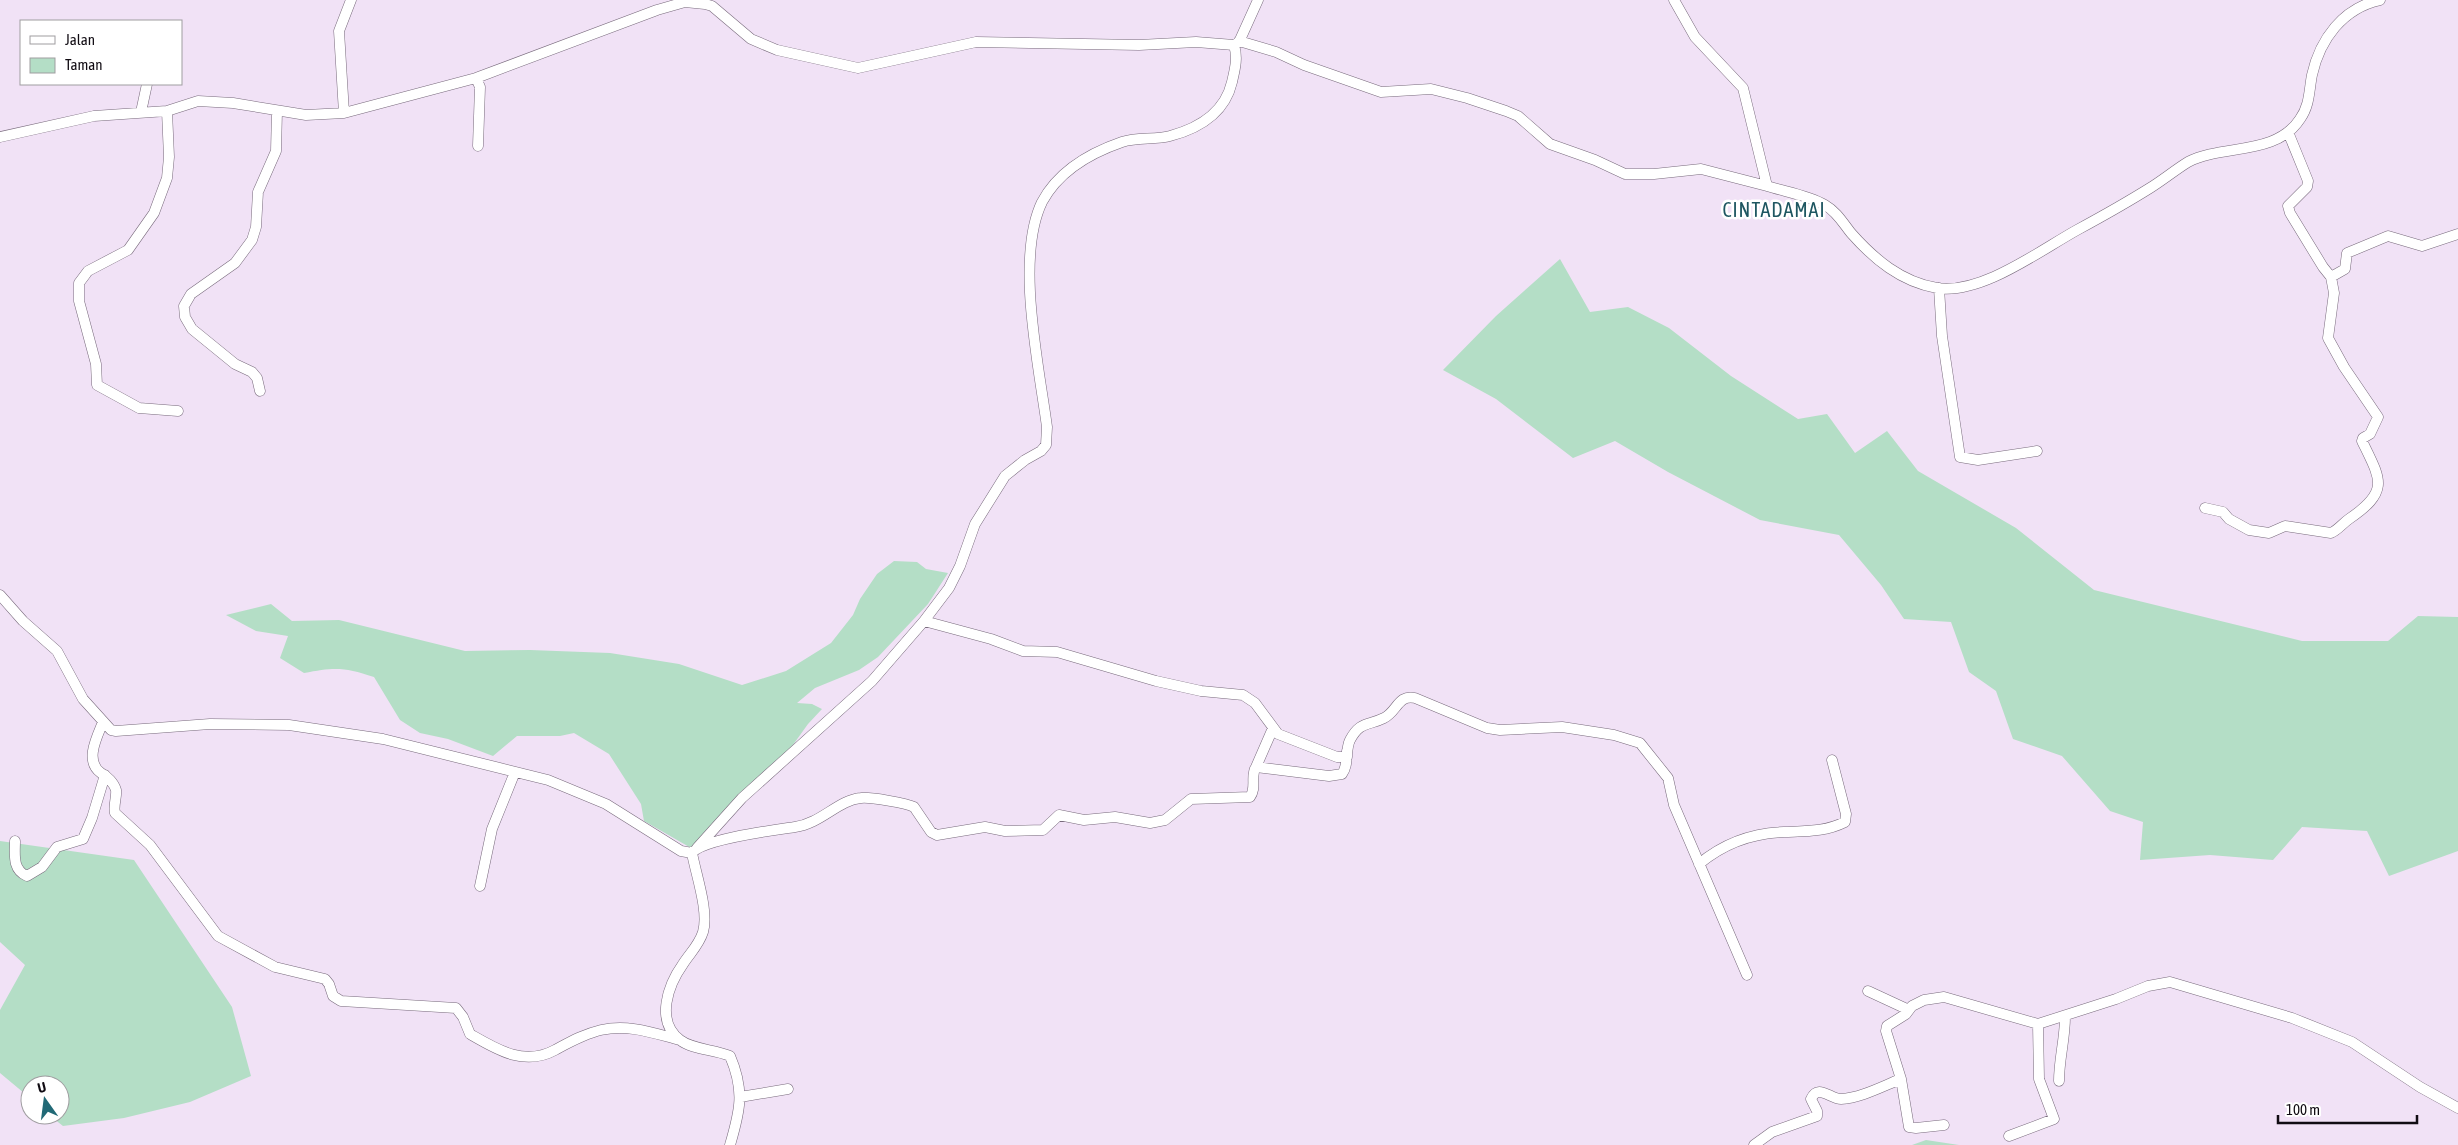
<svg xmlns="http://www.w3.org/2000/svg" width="2458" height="1145" font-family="'Asap Condensed',sans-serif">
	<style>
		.green { fill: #b4dec6 }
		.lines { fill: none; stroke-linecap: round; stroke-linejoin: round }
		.street-casing { stroke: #786a7c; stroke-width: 11 }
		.street { stroke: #fff; stroke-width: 10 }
		.labels { text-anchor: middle; stroke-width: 5; stroke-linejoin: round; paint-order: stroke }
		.quarter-label { font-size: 20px; letter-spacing: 1px; fill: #1e5661; stroke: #fff }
	</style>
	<rect width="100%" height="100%" fill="#f1e2f6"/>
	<path class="green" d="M1560 259 1590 312 1628 307 1669 328 1731 376 1798 419 1827 414 1855 453 1887 431 1918 471 2016 528 2094 590 2302 641H2388L2418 616 2458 617V851L2389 876 2367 831 2302 827 2273 860 2210 855 2140 860 2143 822 2110 811 2062 756 2013 739 1996 691 1969 672 1951 622 1904 619 1881 585 1839 535 1760 520 1668 472 1615 441 1573 458 1496 399 1443 370 1496 316Z
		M894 561 917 562 926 569 948 573 928 604 878 657 859 670 815 688 797 703 812 704 822 709 808 724 790 749 691 848 644 821 641 804 609 754 574 733 560 736H517L493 756 448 739 420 733 400 720 374 677C345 667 334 667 304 673L280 658 288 636 256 631 226 615 271 604 292 621 339 620 465 651 530 650 610 653 679 664 742 685 786 671 831 643 853 615 860 599 877 574Z
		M0 841 134 860 232 1007 251 1076 190 1102 124 1118 63 1126 49 1115H60V1085H30V1098L0 1073V1010L25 965 0 942Z
		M1926 1140 1959 1145H1912Z"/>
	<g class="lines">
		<g class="street-casing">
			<path id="street" d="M1674 0 1695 37 1743 88 1767 186C1786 192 1808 195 1825 205 1837 212 1843 223 1851 233 1874 259 1901 282 1937 288 1981 295 2039 251 2077 230 2101 217 2126 203 2150 188 2163 180 2175 170 2188 162 2223 144 2276 156 2300 119 2310 105 2309 90 2312 75 2320 39 2343 8 2380 0
				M1239 41 1276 52 1304 65 1381 92 1431 89 1467 98 1506 111 1518 116 1550 144 1595 160 1625 174H1654L1701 169 1767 186
				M476 78 480 87 478 146
				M167 111 169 157 167 178 154 213 128 250 88 271 79 283V301L96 364 97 385 139 408 178 411
				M141 112 147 84
				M344 113 339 31 351 0
				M2288 132 2308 181 2307 187 2288 206 2290 213 2323 267 2331 277 2345 269 2347 253 2388 236 2422 246 2458 234
				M0 137 94 116 167 111 198 101 233 103 306 115 344 113 476 78 657 10 685 2 705 4 712 6 751 39 777 50 858 68 976 42 1139 45 1196 42 1234 45 1239 42 1258 0
				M1939 288 1942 336 1960 457 1978 460 2037 451
				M260 391 257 378 252 372 235 364 192 329 185 317 184 306 191 294 235 263 252 240 256 227 258 192 276 151 277 111
				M2205 508 2223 512 2229 519 2249 530 2269 533 2285 526 2331 533C2338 530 2343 523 2349 519 2390 491 2381 480 2362 441L2363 438 2370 434 2378 417 2344 367 2328 338 2334 293 2331 277
				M0 595 23 621 57 651 83 699 111 730 116 731 210 724 289 725 383 739 548 780 606 804 681 851 692 853C703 839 775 830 795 827 822 823 838 800 861 798 870 797 906 803 914 807L931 832 937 835 985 827 1005 831 1043 830 1059 815 1084 820 1115 817 1150 823 1165 820 1191 799 1250 797C1257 788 1250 775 1256 767L1329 776 1342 774C1349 765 1345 750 1350 740 1360 721 1368 726 1384 718 1397 712 1398 694 1415 698L1487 728 1500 730 1562 727 1614 735 1640 743 1668 778 1674 805 1747 975
				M924 621 991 639 1023 651 1057 652 1156 681 1201 691 1243 695 1255 703 1278 734 1337 757H1347V751
				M103 722C97 737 84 761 101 773 107 776 114 783 116 790 117 798 113 805 115 813L150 845 218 936 275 967 325 979 329 984 333 996 341 1001 456 1008 463 1017 470 1034C496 1049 524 1067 555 1050 570 1042 584 1034 601 1030 629 1024 653 1033 680 1040
				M1256 767 1273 728
				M15 841C15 854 12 870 27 876L42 867 57 847 83 839 92 818 105 775
				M697 848 742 798 872 681 924 621 949 588 960 566 975 524 1005 476 1025 460 1041 451 1046 445 1047 427C1039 366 1015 258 1042 202 1058 172 1090 153 1122 142 1137 137 1155 140 1170 136 1200 128 1225 112 1232 82 1235 69 1238 58 1234 45
				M692 853C696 875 709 911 703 932 699 945 690 953 683 964 668 985 655 1021 680 1040 693 1050 714 1049 730 1056 745 1091 740 1111 730 1145
				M1699 864C1724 843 1752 833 1784 832 1806 831 1825 832 1845 822L1846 814 1832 760
				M480 886 492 829 515 772
				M1868 991 1909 1010
				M2059 1081C2059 1059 2065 1039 2065 1017
				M740 1097 788 1089
				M1944 1125 1916 1128 1909 1127 1901 1079 1886 1031 1887 1026 1906 1014 1912 1006 1924 1000 1944 997 2038 1024 2116 999 2148 986 2170 982 2292 1018 2352 1042 2420 1087 2458 1108
				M2009 1136 2054 1119 2039 1079 2038 1024
				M1754 1145 1772 1132 1817 1116V1111L1811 1099C1818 1083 1830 1099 1841 1099 1861 1098 1883 1086 1901 1079"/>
		</g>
		<use href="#street" class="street"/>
	</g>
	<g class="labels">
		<g class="quarter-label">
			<text x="1774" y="217">CINTADAMAI</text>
		</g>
	</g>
	<rect x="20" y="20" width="162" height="65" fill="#ffffff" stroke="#9f9da0"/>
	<rect x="30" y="36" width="25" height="8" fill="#ffffff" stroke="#9f9da0"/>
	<text x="65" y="45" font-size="15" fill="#100b12">Jalan</text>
	<rect x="30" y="58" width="25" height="15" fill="#b4dec6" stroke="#9f9da0"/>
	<text x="65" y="70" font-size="15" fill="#100b12">Taman</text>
	<g transform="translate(45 1100) rotate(346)"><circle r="24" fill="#ffffff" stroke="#9f9da0"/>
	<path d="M0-4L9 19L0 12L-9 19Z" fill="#216976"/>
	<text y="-8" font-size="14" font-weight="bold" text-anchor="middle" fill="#100b12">U</text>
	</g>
	<path d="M2278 1115v8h139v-8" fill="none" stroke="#100b12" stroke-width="2.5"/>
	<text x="2286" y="1115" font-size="15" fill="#100b12" stroke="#ffffff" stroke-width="4" paint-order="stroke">100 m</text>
</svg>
